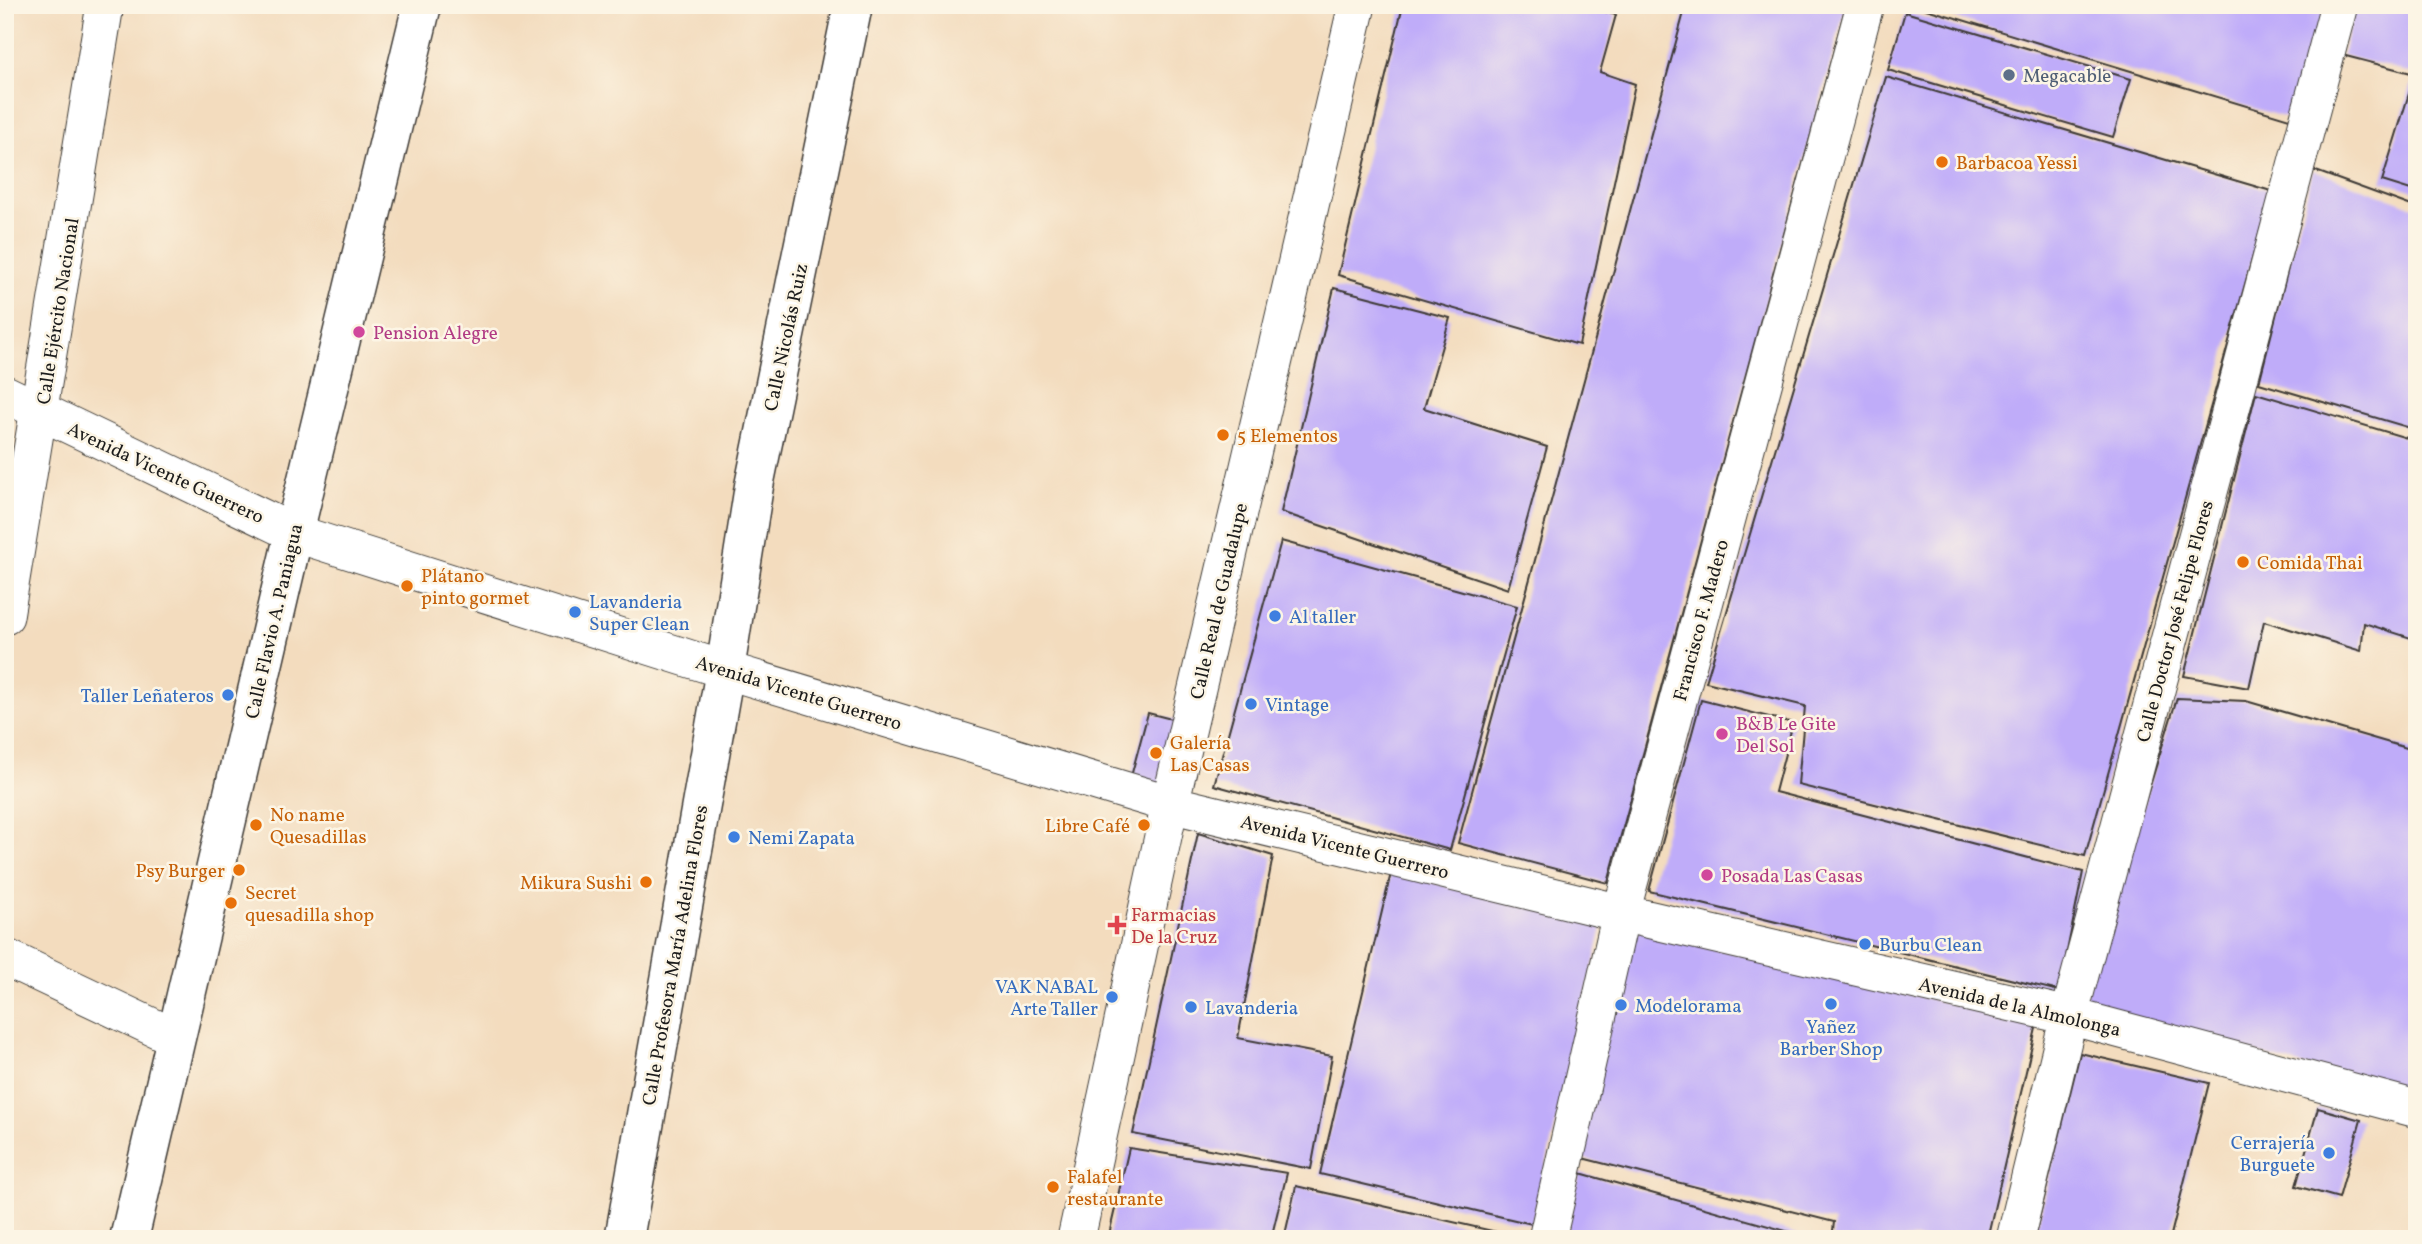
<svg xmlns="http://www.w3.org/2000/svg" width="2422" height="1244" font-family="Vollkorn,serif">
	<style>
		.building { fill: #bfacf9 }
		.lines { fill: none; stroke-linecap: round; stroke-linejoin: round }
		.minor-casing { stroke: #3c3934; stroke-width: 39 }
		.tertiary-casing { stroke: #3c3934; stroke-width: 41 }
		.minor { stroke: #fff; stroke-width: 37 }
		.tertiary { stroke: #fff; stroke-width: 38 }
		.service-dot { fill: #5c6f8a; stroke: #fcf5e5; stroke-width: 2.5 }
		.food-dot { fill: #e8710a; stroke: #fcf5e5; stroke-width: 2.5 }
		.hotel-dot { fill: #d1479c; stroke: #fcf5e5; stroke-width: 2.5 }
		.shop-dot { fill: #3f7fe0; stroke: #fcf5e5; stroke-width: 2.5 }
		.health-dot { fill: #e0444e; stroke: #fcf5e5; stroke-width: 2.5 }
		.labels { text-anchor: middle; stroke-width: 5; stroke-linejoin: round; paint-order: stroke }
		.service-label { font-size: 19px; fill: #4e5e75; stroke: #fcf5e5; text-anchor: start }
		.food-label { font-size: 19px; fill: #c56008; stroke: #fcf5e5; text-anchor: start }
		.street-label { font-size: 19px; fill: #1c1c1c; stroke: #fcf5e5 }
		.hotel-label { font-size: 19px; fill: #b23c85; stroke: #fcf5e5; text-anchor: start }
		.shop-label { font-size: 19px; fill: #366cbe; stroke: #fcf5e5; text-anchor: start }
		.health-label { font-size: 19px; fill: #be3a42; stroke: #fcf5e5; text-anchor: start }
	</style>
	<rect width="100%" height="100%" fill="#fcf5e5"/>
	<filter id="ink" filterUnits="userSpaceOnUse"><feTurbulence type="fractalNoise" baseFrequency=".0143" numOctaves="2"/><feDisplacementMap in="SourceGraphic" scale="14" xChannelSelector="R" yChannelSelector="G"/><feConvolveMatrix kernelMatrix="1 2 1 2 8 2 1 2 1" color-interpolation-filters="sRGB"/></filter>
	<filter id="wash" filterUnits="userSpaceOnUse"><feTurbulence type="fractalNoise" baseFrequency=".00686" numOctaves="4" result="noise"/><feDisplacementMap in="SourceGraphic" scale="28" xChannelSelector="R" yChannelSelector="G"/><feGaussianBlur stdDeviation="1.57" result="paint"/><feColorMatrix in="noise" values="0 0 0 0 0 0 0 0 0 0 0 0 0 0 0 0 0 1.4 0 .05"/><feComposite in="paint" operator="in"/></filter>
	<g filter="url(#wash)">
		<rect width="100%" height="100%" fill="#f3dcbe"/>
		<g id="blocks">
			<path class="building" d="M1403 5H1581L1616 15 1600 72 1635 84 1579 345 1338 275Z
				M1686 5H1846L1608 883 1458 843Z
				M1913 5H2326L2296 121Z
				M2355 5H2417V192L2382 181 2415 74 2342 55Z
				M1905 12 2131 79 2113 137 1888 70Z
				M1886 77 2271 191 2085 856 1798 785 1805 706 1706 682Z
				M2313 170 2417 208V430L2259 383Z
				M1334 288 1450 318 1424 408 1547 447 1508 589 1281 512Z
				M2256 393 2417 441V640L2364 623 2361 651 2264 621 2249 688 2184 676Z
				M1281 541 1517 606 1450 850 1214 785Z
				M2177 698 2246 701 2417 751V1096L2082 1007Z
				M1701 700 1793 723 1775 792 2083 872 2059 991 1649 891Z
				M1148 713 1183 722 1165 792 1129 784Z
				M1198 833 1273 856 1238 1038 1332 1056 1311 1169 1133 1134Z
				M1391 873 1603 923 1532 1224 1320 1174Z
				M1631 929 2037 1024 1987 1239H1832L1834 1222 1578 1157Z
				M2080 1053 2209 1083 2170 1239H2034Z
				M2318 1108 2361 1120 2339 1198 2296 1186Z
				M1129 1148 1287 1173 1271 1239H1108Z
				M1580 1173 1811 1238V1239H1565Z
				M1296 1186 1523 1238V1239H1284Z"/>
		</g>
	</g>
	<g filter="url(#ink)">
		<use href="#blocks" fill-opacity="0" stroke="#3c3934" stroke-width="2"/>
		<g class="lines">
			<g class="minor-casing">
				<path id="minor" d="M5 394 294 533 725 670 1170 804 1621 913 2069 1016 2417 1109
					M5 616 105 5
					M5 957 176 1038
					M1076 1239 1170 804 1357 5
					M1547 1239 1621 913 1865 5
					M2015 1239 2069 1016 2339 5"/>
			</g>
			<g class="tertiary-casing">
				<path id="tertiary" d="M129 1239 294 533 422 5
					M624 1239 725 670 754 486 853 5"/>
			</g>
			<use href="#minor" class="minor"/>
			<use href="#tertiary" class="tertiary"/>
		</g>
	</g>
	<circle class="service-dot" cx="2009" cy="75" r="7"/>
	<g class="food-dot">
		<circle cx="1942" cy="162" r="7"/>
		<circle cx="1223" cy="435" r="7"/>
		<circle cx="2243" cy="562" r="7"/>
		<circle cx="407" cy="586" r="7"/>
		<circle cx="1156" cy="753" r="7"/>
		<circle cx="256" cy="825" r="7"/>
		<circle cx="1144" cy="825" r="7"/>
		<circle cx="239" cy="870" r="7"/>
		<circle cx="646" cy="882" r="7"/>
		<circle cx="231" cy="903" r="7"/>
		<circle cx="1053" cy="1187" r="7"/>
	</g>
	<g class="hotel-dot">
		<circle cx="359" cy="332" r="7"/>
		<circle cx="1722" cy="734" r="7"/>
		<circle cx="1707" cy="875" r="7"/>
	</g>
	<g class="shop-dot">
		<circle cx="575" cy="612" r="7"/>
		<circle cx="1275" cy="616" r="7"/>
		<circle cx="228" cy="695" r="7"/>
		<circle cx="1251" cy="704" r="7"/>
		<circle cx="734" cy="837" r="7"/>
		<circle cx="1865" cy="944" r="7"/>
		<circle cx="1112" cy="997" r="7"/>
		<circle cx="1831" cy="1004" r="7"/>
		<circle cx="1621" cy="1005" r="7"/>
		<circle cx="1191" cy="1007" r="7"/>
		<circle cx="2329" cy="1153" r="7"/>
	</g>
	<path class="health-dot" d="M1113.5 914.5h7v7h7v7h-7v7h-7v-7h-7v-7h7z"/>
	<g class="labels">
		<g class="service-label">
			<text x="2023" y="82">Megacable</text>
		</g>
		<g class="food-label">
			<text x="1956" y="169">Barbacoa Yessi</text>
			<text x="1237" y="442">5 Elementos</text>
			<text x="2257" y="569">Comida Thai</text>
			<text x="421" y="582">Plátano<tspan x="421" dy="22">pinto gormet</tspan></text>
			<text x="1170" y="749">Galería<tspan x="1170" dy="22">Las Casas</tspan></text>
			<text x="270" y="821">No name<tspan x="270" dy="22">Quesadillas</tspan></text>
			<text x="1130" y="832" text-anchor="end">Libre Café</text>
			<text x="225" y="877" text-anchor="end">Psy Burger</text>
			<text x="632" y="889" text-anchor="end">Mikura Sushi</text>
			<text x="245" y="899">Secret<tspan x="245" dy="22">quesadilla shop</tspan></text>
			<text x="1067" y="1183">Falafel<tspan x="1067" dy="22">restaurante</tspan></text>
		</g>
		<g class="street-label">
			<text transform="translate(57 311) rotate(-81)" y="7">Calle Ejército Nacional</text>
			<text transform="translate(785 337) rotate(-78)" y="7">Calle Nicolás Ruiz</text>
			<text transform="translate(166 472) rotate(25)" y="7">Avenida Vicente Guerrero</text>
			<text transform="translate(1218 601) rotate(-77)" y="7">Calle Real de Guadalupe</text>
			<text transform="translate(1700 620) rotate(-75)" y="7">Francisco F. Madero</text>
			<text transform="translate(273 621) rotate(-77)" y="7">Calle Flavio A. Paniagua</text>
			<text transform="translate(2174 621) rotate(-75)" y="7">Calle Doctor José Felipe Flores</text>
			<text transform="translate(799 692) rotate(17)" y="7">Avenida Vicente Guerrero</text>
			<text transform="translate(1345 846) rotate(14)" y="7">Avenida Vicente Guerrero</text>
			<text transform="translate(674 955) rotate(-80)" y="7">Calle Profesora María Adelina Flores</text>
			<text transform="translate(2020 1006) rotate(13)" y="7">Avenida de la Almolonga</text>
		</g>
		<g class="hotel-label">
			<text x="373" y="339">Pension Alegre</text>
			<text x="1736" y="730">B&amp;B Le Gite<tspan x="1736" dy="22">Del Sol</tspan></text>
			<text x="1721" y="882">Posada Las Casas</text>
		</g>
		<g class="shop-label">
			<text x="589" y="608">Lavanderia<tspan x="589" dy="22">Super Clean</tspan></text>
			<text x="1289" y="623">Al taller</text>
			<text x="214" y="702" text-anchor="end">Taller Leñateros</text>
			<text x="1265" y="711">Vintage</text>
			<text x="748" y="844">Nemi Zapata</text>
			<text x="1879" y="951">Burbu Clean</text>
			<text x="1098" y="993" text-anchor="end">VAK NABAL<tspan x="1098" dy="22">Arte Taller</tspan></text>
			<text x="1635" y="1012">Modelorama</text>
			<text x="1205" y="1014">Lavanderia</text>
			<text x="1831" y="1033" text-anchor="middle">Yañez<tspan x="1831" dy="22">Barber Shop</tspan></text>
			<text x="2315" y="1149" text-anchor="end">Cerrajería<tspan x="2315" dy="22">Burguete</tspan></text>
		</g>
		<g class="health-label">
			<text x="1131" y="921">Farmacias<tspan x="1131" dy="22">De la Cruz</tspan></text>
		</g>
	</g>
	<rect width="2422" height="1244" fill="none" stroke="#fcf5e5" stroke-width="28"/>
</svg>
